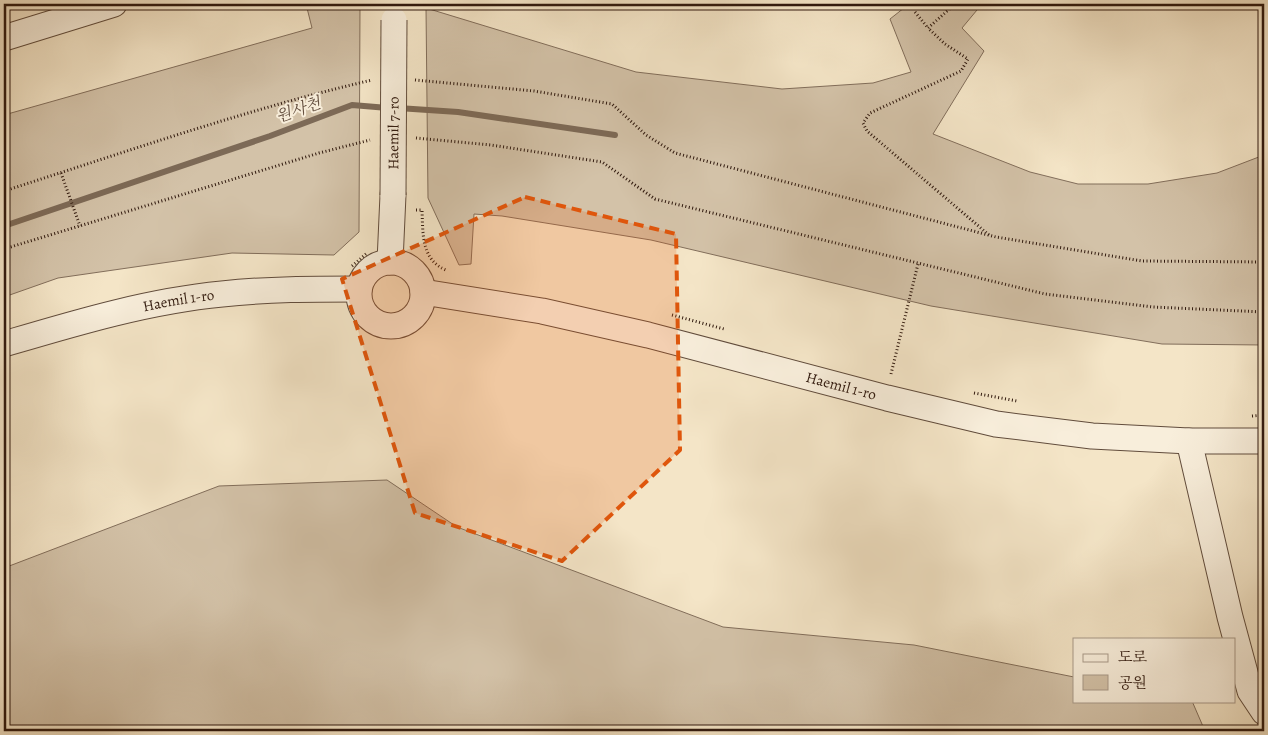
<svg xmlns="http://www.w3.org/2000/svg" width="1268" height="735" font-family="Alegreya,'Noto Serif KR',serif">
	<style>
		.green { fill: #d3c2a8; stroke: #826e5b }
		.lines { fill: none; stroke-linecap: round; stroke-linejoin: round }
		.stream { stroke: #7d6a57; stroke-width: 6 }
		.minor-casing { stroke: #614c3c; stroke-width: 27 }
		.path { stroke: #30190e; stroke-width: 3; stroke-dasharray: 1 2.5; stroke-linecap: butt }
		.minor { stroke: #f8eedb; stroke-width: 25 }
		.minor-bridge-casing { stroke: #614c3c; stroke-width: 27; stroke-linecap: butt }
		.minor-bridge { stroke: #f8eedb; stroke-width: 25 }
		.marked { fill: #df560c; fill-opacity: 0.2; stroke: #df560c; stroke-width: 4; stroke-dasharray: 10 6; stroke-linejoin: round }
		.labels { text-anchor: middle; stroke-width: 4; stroke-linejoin: round; paint-order: stroke }
		.street-label { font-size: 15px; fill: #30190e; stroke: #f8eedb }
		.water-label { font-size: 16px; font-style: italic; fill: #644f3f; stroke: #f8eedb }
	</style>
	<rect width="100%" height="100%" fill="#f4e5c7"/>
	<filter id="stains"><feTurbulence type="fractalNoise" baseFrequency=".004" numOctaves="4"/><feColorMatrix values="0 0 0 0 .2 0 0 0 0 .09 0 0 0 0 .02 0 0 0 .5 -.17"/></filter>
	<radialGradient id="worn" r=".72"><stop offset=".6" stop-color="#630" stop-opacity="0"/><stop offset="1" stop-color="#630" stop-opacity=".3"/></radialGradient>
	<path class="green" d="M306 4H360L359 232 334 255 232 253 58 278 4 297V115L312 28Z
		M909 4H982L962 28 984 51 933 134 1030 172 1078 184H1148L1217 173 1264 155V345L1162 344 931 306 651 240 502 216 474 214 471 264 459 265 428 198 426 8 636 72 782 89 873 83 911 72 890 19Z
		M387 480 457 527 723 627 914 645 1074 677V701H1192L1205 731H4V568L219 486Z"/>
	<g class="lines">
		<path class="stream" d="M398 108 458 112 615 135
			M4 226 270 136 352 105 388 108"/>
		<g class="minor-casing">
			<g id="minor">
				<path d="M4 38 114 4"/>
				<circle cx="391" cy="294" r="32"/>
				<path d="M390 262 393 195"/>
				<path id="s1" d="M423 292 542 311 648 335 887 398 996 424 1092 436 1189 441H1264"/>
				<path id="s2" d="M4 344C75 323 148 301 222 294 268 289 313 289 359 289"/>
				<path d="M1189 441 1230 617 1250 691 1264 712"/>
			</g>
		</g>
		<path class="path" d="M955 4 928 28 945 44 968 59 961 71 870 113 863 123 867 131 989 235
			M915 12 928 28
			M415 80 534 91 612 104 646 135 675 153 996 237 1142 261 1264 262
			M416 138 491 145 602 162 655 199 1045 294 1153 307 1264 312
			M61 173 80 226
			M4 191C126 152 247 109 372 80
			M416 210H422C423 233 421 260 446 270
			M4 249 319 153 370 140
			M352 266 366 254
			M672 315 724 329
			M891 374 918 264
			M974 393 1017 401
			M1252 416 1264 415"/>
		<use href="#minor" class="minor"/>
		<g class="minor-bridge-casing">
			<g id="minor-bridge">
				<path id="s3" d="M393 195 394 20"/>
			</g>
		</g>
		<use href="#minor-bridge" class="minor-bridge"/>
	</g>
	<path class="marked" d="M525 197 676 234 680 450 562 561 415 513 342 279Z"/>
	<g class="labels">
		<g class="street-label">
			<text dy="5" stroke="none"><textPath href="#s3" startOffset="62">Haemil 7-ro</textPath></text>
			<text dy="5" stroke="none"><textPath href="#s2" startOffset="180">Haemil 1-ro</textPath></text>
			<text dy="5" stroke="none"><textPath href="#s1" startOffset="429">Haemil 1-ro</textPath></text>
		</g>
		<g class="water-label">
			<text transform="translate(298 109) rotate(-19)" y="6">원사천</text>
		</g>
	</g>
	<rect width="1268" height="735" fill="none" stroke="#f4e5c7" stroke-width="20"/>
	<rect x="5" y="5" width="1258" height="725" fill="none" stroke="#30190e" stroke-width="2.5"/>
	<rect x="10" y="10" width="1248" height="715" fill="none" stroke="#30190e"/>
	<rect x="1073" y="638" width="162" height="65" fill="#f8eedb" stroke="#a89989"/>
	<rect x="1083" y="654" width="25" height="8" fill="#f8eedb" stroke="#a89989"/>
	<text x="1118" y="662" font-size="15" fill="#30190e">도로</text>
	<rect x="1083" y="675" width="25" height="15" fill="#d3c2a8" stroke="#a89989"/>
	<text x="1118" y="688" font-size="15" fill="#30190e">공원</text>
	<rect width="100%" height="100%" filter="url(#stains)"/>
	<rect width="100%" height="100%" fill="url(#worn)"/>
</svg>
